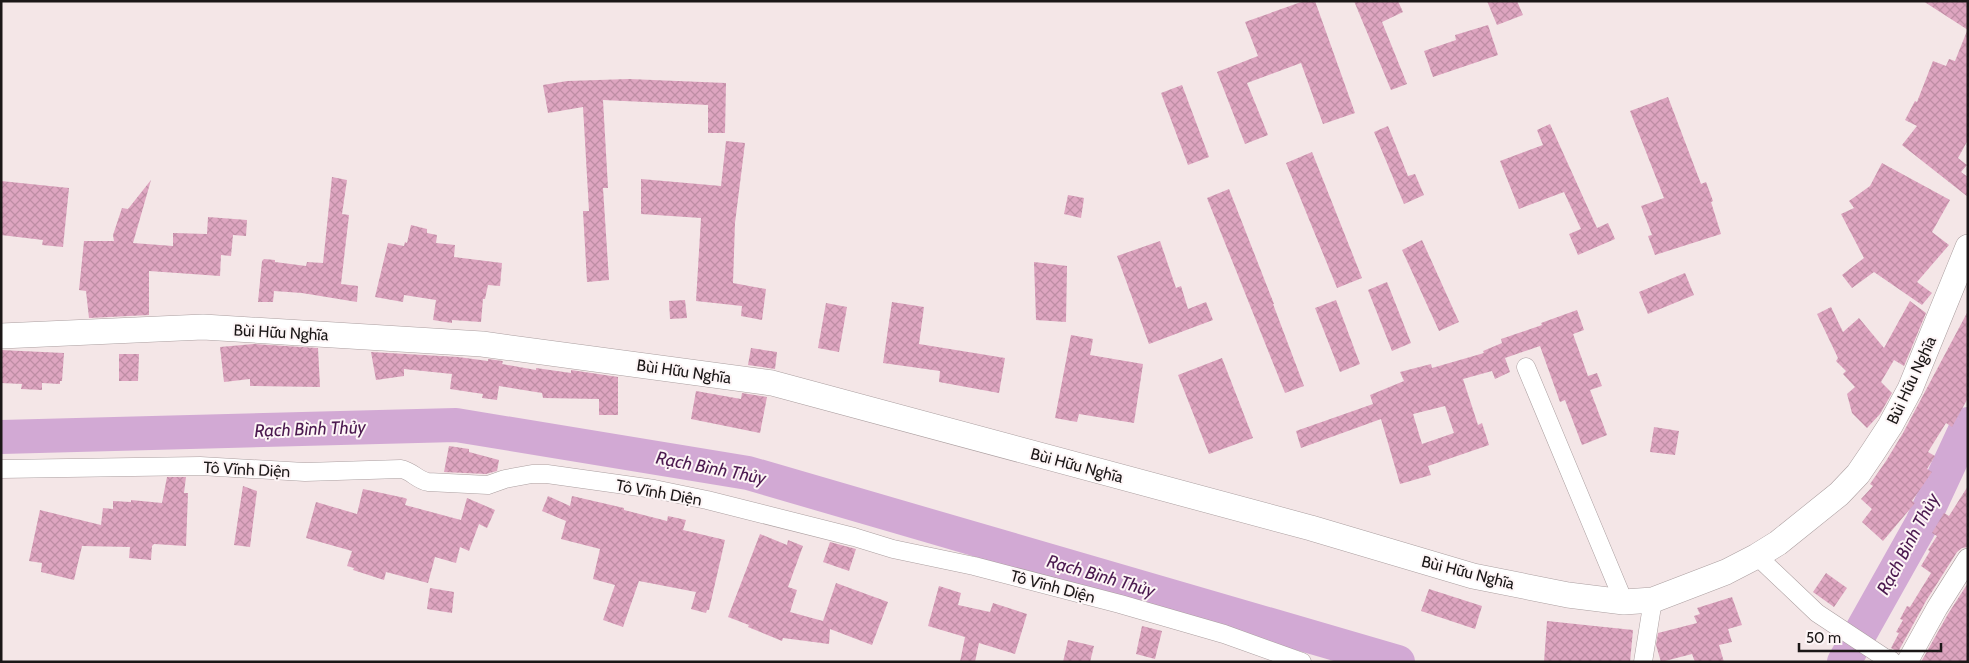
<svg xmlns="http://www.w3.org/2000/svg" width="1969" height="663" font-family="Cabin,sans-serif">
	<style>
		.lines { fill: none; stroke-linecap: round; stroke-linejoin: round }
		.river { stroke: #d2a9d4; stroke-width: 34 }
		.building { fill: url(#building-cross-hatch); fill-rule: evenodd }
		.minor-casing { stroke: #ab9fa0; stroke-width: 19 }
		.tertiary-casing { stroke: #ab9fa0; stroke-width: 22 }
		.secondary-casing { stroke: #ab9fa0; stroke-width: 26 }
		.minor { stroke: #fff; stroke-width: 18 }
		.tertiary { stroke: #fff; stroke-width: 21 }
		.secondary { stroke: #fff; stroke-width: 25 }
		.labels { text-anchor: middle; stroke-width: 4; stroke-linejoin: round; paint-order: stroke }
		.street-label { font-size: 16px; fill: #1b1717; stroke: #fdf5f6 }
		.water-label { font-size: 18px; font-style: italic; fill: #4b194f; stroke: #fdf5f6 }
	</style>
	<defs>
		<pattern id="building-cross-hatch" width="8" height="8" patternUnits="userSpaceOnUse" patternTransform="scale(1.25)"><rect width="8" height="8" fill="#dea5c0"/><path d="M0 0l8 8M0 8l8-8" fill="none" stroke="#be8da4"/></pattern>
	</defs>
	<rect width="100%" height="100%" fill="#f4e6e7"/>
	<g class="lines">
		<path class="river" d="M1 437 456 425 748 473 1398 662
			M1844 662 1922 523 1968 424"/>
	</g>
	<path class="building" d="M1304 1H1315L1355 113 1323 124 1301 63 1247 83 1268 135 1245 144 1217 72 1258 56 1245 22Z
		M1354 1H1398L1403 12 1382 22 1407 84 1391 90Z
		M1487 1H1517L1523 15 1497 25Z
		M1923 1H1968V30Z
		M1488 25 1498 55 1433 77 1424 51 1456 40 1455 35Z
		M1967 31 1968 140 1958 158 1967 165 1961 172 1968 177V197L1902 145 1917 126 1905 120 1915 101 1917 102 1933 61 1946 66 1949 59 1955 61Z
		M629 79 726 83 725 133H708V105L603 100 608 188H603L609 280 587 282 583 211H589L583 107 548 113 543 85 567 81Z
		M1182 85 1209 157 1188 165 1161 93Z
		M1668 97 1701 184 1706 182 1713 201 1711 202 1721 234 1655 255 1648 236 1652 235 1641 206 1664 198 1630 111Z
		M1550 124 1597 228 1608 223 1615 239 1578 255 1569 234 1581 229 1564 192 1519 209 1500 161 1543 145 1537 130Z
		M1388 126 1408 176 1415 174 1424 195 1404 204 1374 132Z
		M726 141 745 143 735 223 733 283 766 289 762 320 741 316 742 306 696 301 701 218 641 214V179L721 186Z
		M1312 152 1362 278 1337 288 1286 163Z
		M1882 163 1950 200 1932 232 1949 245 1917 282 1932 293 1922 305 1874 272 1852 288 1842 275 1864 258 1841 214 1854 208 1849 201 1870 186Z
		M332 177 347 180 342 214 349 215 341 284 358 286 357 302 302 293 274 291 273 302H258L262 261 264 259 275 260V262L306 266 307 262 323 263Z
		M151 180 133 243 173 246V233L207 234 208 217 247 220 246 236 233 235 231 256 221 255 220 276 149 271V315L89 318 86 291 79 290 84 241H114L113 235 122 208 128 209Z
		M1 181 69 188 63 247 42 245 43 240 1 235Z
		M1229 189 1274 304H1273L1304 386 1285 393 1207 198Z
		M1068 195 1084 198 1081 218 1064 214Z
		M411 225 427 229V233L437 235 436 243 455 245 454 257 502 263 500 286 488 285 485 299H483L481 322 452 320V323L433 320 436 300 404 295 403 302 375 297 388 243 404 246 405 242 407 243Z
		M1422 240 1459 322 1439 331 1402 250Z
		M1160 241 1176 288 1181 286 1188 309 1206 302 1213 320 1149 344 1117 256Z
		M1034 262 1067 266 1066 322 1036 320Z
		M1685 273 1694 295 1648 314 1639 292Z
		M1387 282 1411 343 1392 351 1368 290Z
		M685 300 687 318 670 319 669 301Z
		M1336 300 1360 364 1340 372 1315 308Z
		M1910 301 1926 313 1904 366 1894 360 1881 382 1892 393 1880 414 1867 428 1852 413 1847 394 1855 387 1843 374 1846 371 1836 361 1838 358 1817 314 1831 307 1843 332 1859 318 1884 348Z
		M892 302 924 307 919 344 1005 358 999 393 939 382 940 371 883 363Z
		M826 303 847 307 839 352 818 348Z
		M1577 310 1584 330 1573 334 1588 376 1597 373 1602 386 1590 390 1607 435 1582 445 1565 400 1560 402 1540 346 1505 358 1510 372 1495 379 1492 371 1463 379 1478 425 1482 423 1489 445 1428 466 1431 475 1400 484 1381 419 1301 448 1296 431 1373 404 1370 395 1404 381 1400 372 1431 364 1432 368 1484 353 1483 351 1502 343 1501 339 1542 325 1541 323ZM1445 406 1454 433 1422 444 1413 414Z
		M1968 311V398L1952 427 1946 423 1928 452 1935 456 1927 469 1932 472 1912 501 1915 503 1883 541 1862 522 1872 509 1861 499 1873 486 1870 484 1886 461 1903 433Z
		M1071 335 1093 339 1090 355 1143 364 1134 423 1079 414 1077 422 1055 418Z
		M254 344 318 348 320 387 250 386V379L224 382 220 347Z
		M751 348 777 352 775 369 748 365Z
		M1 350 64 353 62 381H60V384L42 383V390L21 389 22 384 1 383Z
		M371 352 458 357 488 361V359L503 361 502 364 536 370V368L571 373V370L618 377V415H599V399L543 398 542 393 499 386 497 400 482 398 483 394 450 389 452 374 404 369V376L376 380Z
		M119 354H139L138 381H119Z
		M1222 358 1253 438 1209 454 1178 375Z
		M696 391 741 399 742 393 767 397 760 433 691 419Z
		M1654 427 1679 431 1675 455 1650 452Z
		M449 446 469 449V452L499 460 497 471 486 474 444 472Z
		M167 477H186L184 493H188L186 546 154 544 152 546 151 560 129 558 130 547 82 546 74 580 41 572 42 563 29 561 40 510 101 525 103 508 113 509V501L131 502V500L162 503Z
		M243 486 257 491 250 547 234 545Z
		M1968 486V547L1962 548 1957 552 1926 601 1898 652 1891 648 1899 633 1896 632 1903 620 1900 619 1907 606 1910 607 1931 573 1921 566 1930 551 1928 550 1937 536 1932 533 1944 513 1949 516Z
		M363 489 405 498 407 499 405 505 461 520 467 498 495 510 487 528 479 524 469 551 460 547 456 563 435 557 428 583 386 572 384 580 353 570 354 568 347 566 352 551 306 538 316 502 357 514Z
		M548 496 570 506 572 496 624 508V510L667 521 668 516 686 520 683 530 725 540 709 610H707L706 613 691 609 696 592 639 581 623 627 603 620 615 585 593 579 600 549 561 539 566 521 542 511Z
		M760 534 787 545 788 540 803 546 788 587 797 590 790 612 823 621 836 583 888 602 872 645 830 629 829 644 783 638 782 641 748 627 749 625 728 617Z
		M830 542 856 549 849 571 823 562Z
		M1826 573 1847 588 1834 607 1813 592Z
		M1968 583V662H1921L1948 614Z
		M939 586 961 593 958 605 990 612 993 603 1027 614 1015 654 979 643 975 662H960L965 637 928 626Z
		M430 588 454 592 452 613 427 609Z
		M1429 589 1482 606 1475 629 1421 611Z
		M1732 597 1742 625 1728 629 1732 642 1719 645 1724 662H1695L1692 654 1661 662 1656 645 1658 633 1697 623 1694 616 1700 614 1697 608Z
		M1547 621 1633 630 1630 662H1544Z
		M1142 626 1162 631 1155 659 1136 654Z
		M1068 640 1094 646 1090 662H1063Z"/>
	<g class="lines">
		<g class="minor-casing">
			<path id="minor" d="M1526 367 1624 602
				M1 469 200 466 305 472 401 469C412 471 417 480 428 482L488 485 505 479 532 474H547L654 489 707 500 854 537 893 549 974 566 1120 604 1224 634 1302 662
				M1757 556 1817 613 1888 660
				M1643 662 1653 600"/>
		</g>
		<g class="tertiary-casing">
			<path id="tertiary" d="M1888 660 1891 662
				M1907 662 1937 608 1968 559"/>
		</g>
		<g class="secondary-casing">
			<path id="secondary" d="M1 336 203 327 482 344 772 383 1311 528 1473 576 1568 595 1624 602 1653 600 1726 572 1757 556 1778 543 1839 494 1858 474 1873 452 1890 426 1910 389 1968 247"/>
		</g>
		<use href="#minor" class="minor"/>
		<use href="#tertiary" class="tertiary"/>
		<use href="#secondary" class="secondary"/>
	</g>
	<g class="labels">
		<g class="street-label">
			<text transform="translate(281 332) rotate(3)" y="6">Bùi Hữu Nghĩa</text>
			<text transform="translate(684 371) rotate(8)" y="6">Bùi Hữu Nghĩa</text>
			<text transform="translate(1911 380) rotate(-65)" y="6">Bùi Hữu Nghĩa</text>
			<text transform="translate(1077 465) rotate(15)" y="6">Bùi Hữu Nghĩa</text>
			<text transform="translate(247 469) rotate(3)" y="6">Tô Vĩnh Diện</text>
			<text transform="translate(659 492) rotate(10)" y="6">Tô Vĩnh Diện</text>
			<text transform="translate(1468 572) rotate(14)" y="6">Bùi Hữu Nghĩa</text>
			<text transform="translate(1053 586) rotate(15)" y="6">Tô Vĩnh Diện</text>
		</g>
		<g class="water-label">
			<text transform="translate(310 429) rotate(-2)" y="6">Rạch Bình Thủy</text>
			<text transform="translate(711 468) rotate(11)" y="6">Rạch Bình Thủy</text>
			<text transform="translate(1908 544) rotate(-62)" y="6">Rạch Bình Thủy</text>
			<text transform="translate(1101 576) rotate(16)" y="6">Rạch Bình Thủy</text>
		</g>
	</g>
	<rect width="1969" height="663" fill="none" stroke="#1b1717" stroke-width="5"/>
	<path d="M1799 643v8h142v-8" fill="none" stroke="#1b1717" stroke-width="2.5"/>
	<text x="1806" y="643" font-size="15" fill="#1b1717" stroke="#fdf5f6" stroke-width="4" paint-order="stroke">50 m</text>
</svg>
